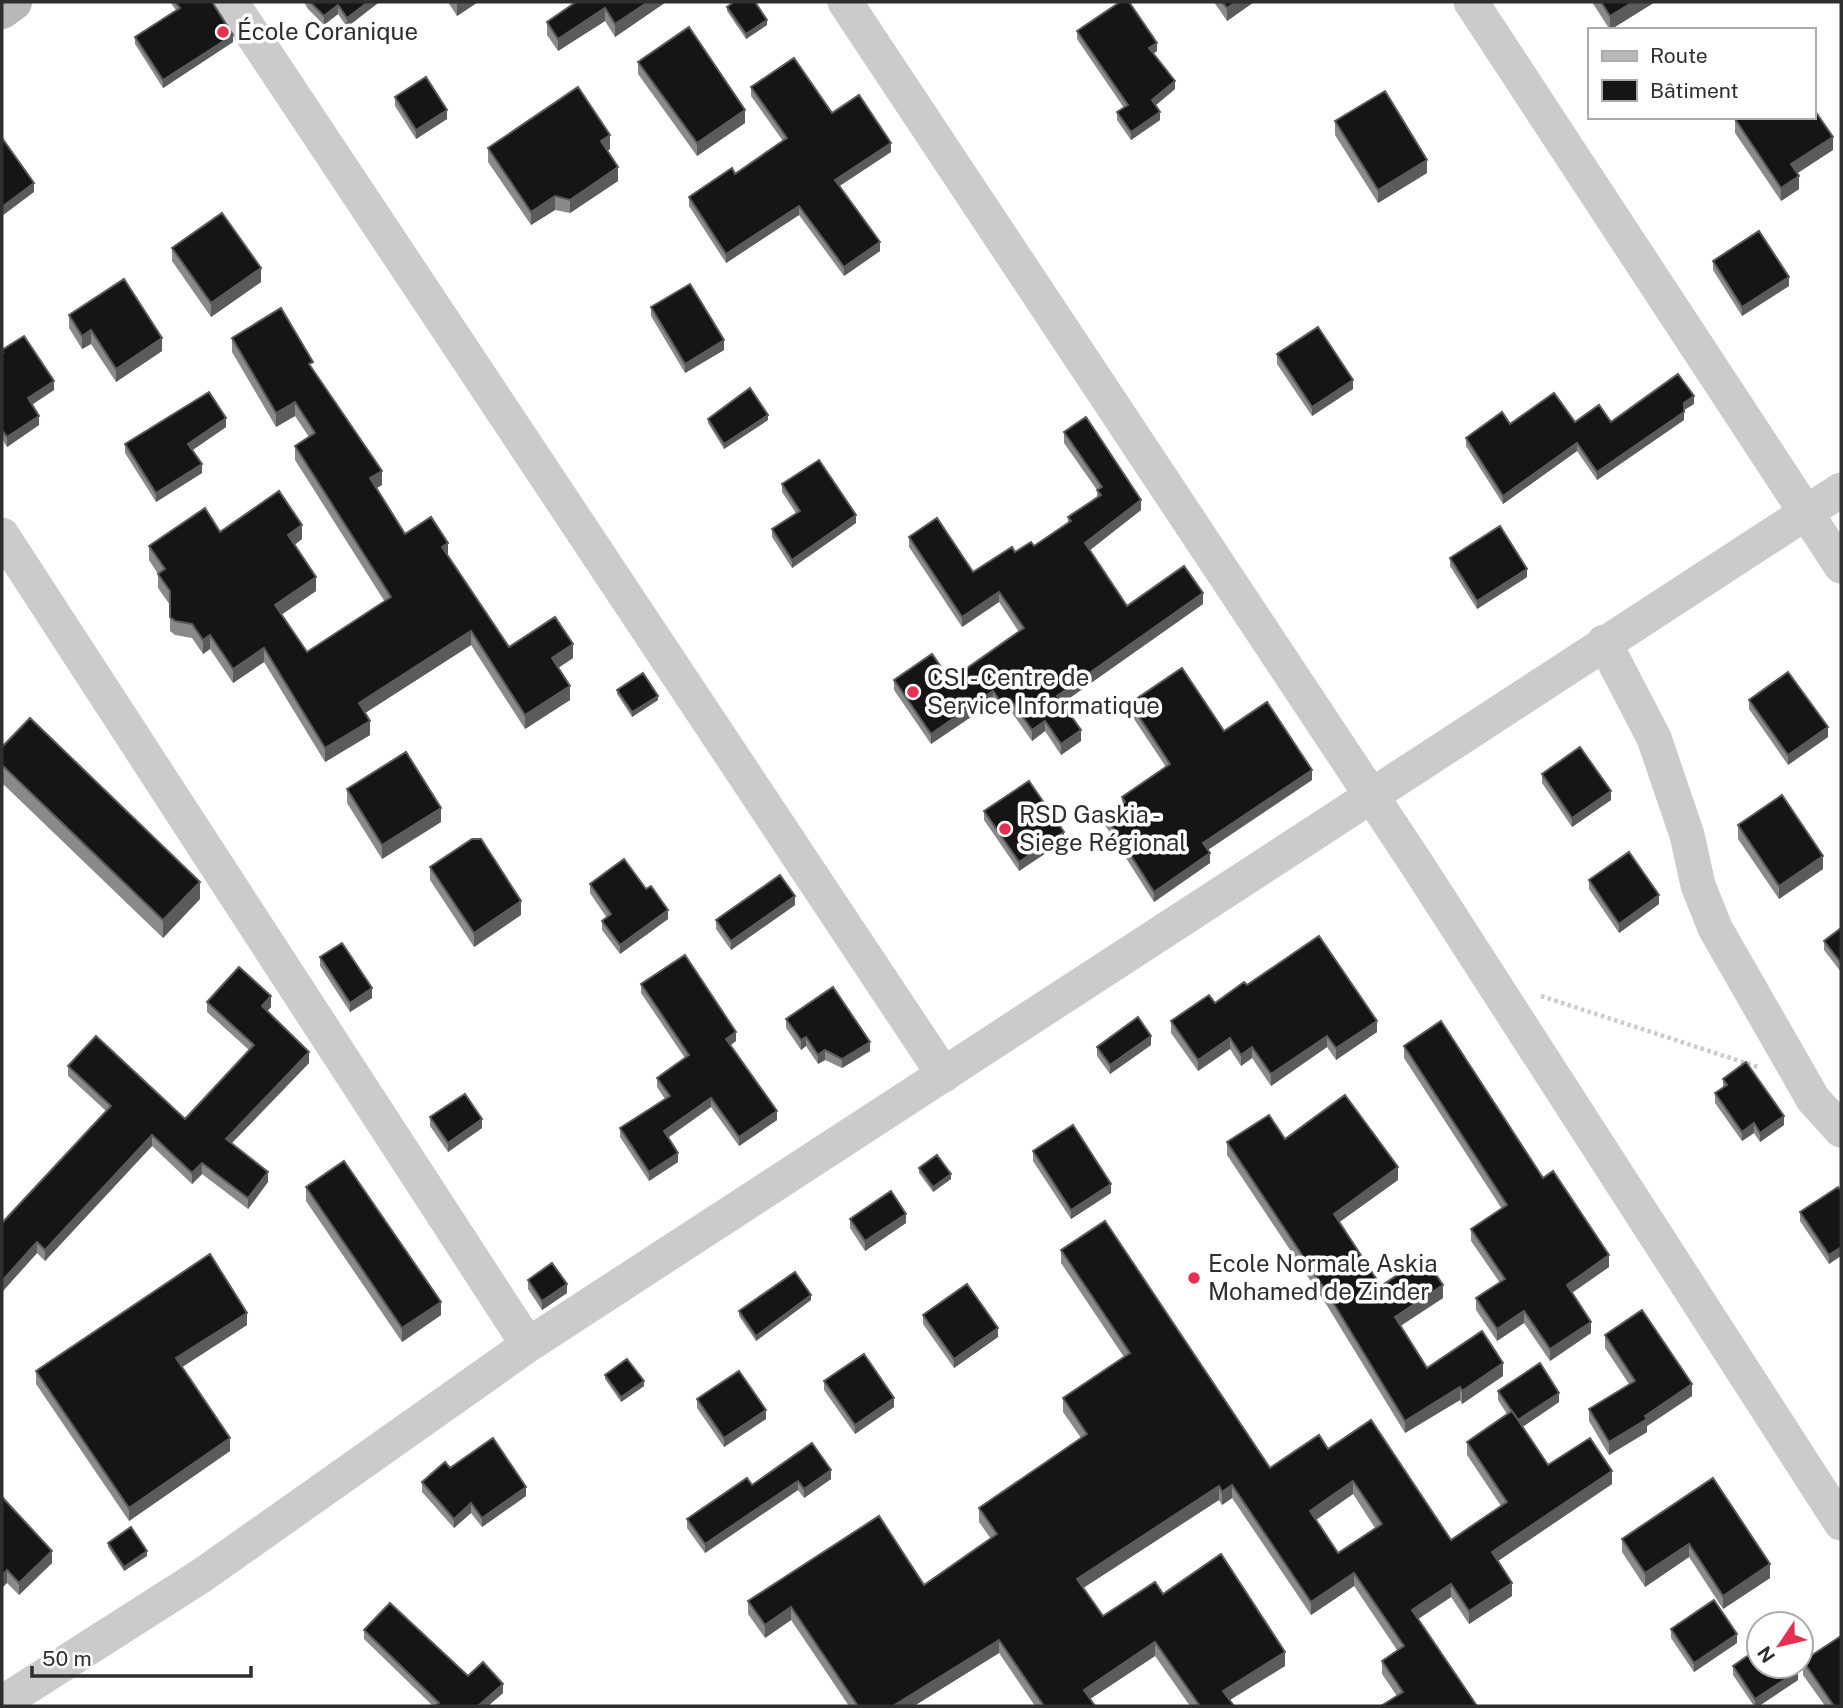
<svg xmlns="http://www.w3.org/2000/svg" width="1843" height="1708" font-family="'Public Sans',sans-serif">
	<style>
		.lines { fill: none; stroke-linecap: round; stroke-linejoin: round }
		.path { stroke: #cbcbcb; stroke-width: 4.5; stroke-dasharray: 3.5 3.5; stroke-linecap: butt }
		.street { stroke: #cbcbcb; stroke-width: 35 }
		.secondary { stroke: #b8b8b8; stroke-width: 38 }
		.wall { fill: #8a8a8a; fill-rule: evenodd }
		.shaded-wall { fill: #5b5b5b }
		.building { fill: #151515; stroke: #5b5b5b; stroke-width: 2; fill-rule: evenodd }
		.poi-dot { fill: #e53052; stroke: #fff; stroke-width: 2.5 }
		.labels { text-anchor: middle; stroke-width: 7; stroke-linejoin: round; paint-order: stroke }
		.poi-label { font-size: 24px; fill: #2e2e2e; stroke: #fff; text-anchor: start }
	</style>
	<rect width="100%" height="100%" fill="#fff"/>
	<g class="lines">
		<path class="path" d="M1541 996 1758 1067"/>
		<path class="street" d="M231 2 944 1075
			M845 2 1416 863 1841 1523
			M1471 2 1841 566
			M2 535 528 1345
			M1604 642 1654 738 1687 835 1698 885 1715 928 1813 1099 1841 1130
			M2 1703 201 1576 528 1345 1841 490"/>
		<path class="secondary" d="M2 10 13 2"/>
	</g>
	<path class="wall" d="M170 2H213L233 42 163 88 135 44V37L176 10Z
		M304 2H378V3L347 27 338 14 324 25 308 9Z
		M448 2H478L457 16Z
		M576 2H666L615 37 605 21 558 51 547 35V22Z
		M1214 2H1254L1227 21Z
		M1592 2H1655L1610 30Z
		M727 7 767 25 746 39 727 11Z
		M1077 31 1157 51 1153 54 1175 89 1155 106 1160 120 1131 140 1117 120V112L1124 108 1077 39Z
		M638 62 745 123 697 156 638 74Z
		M751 87 832 113 891 152 839 186 880 251 844 276 799 215 726 263 689 206V197L735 174 783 141 751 96Z
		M395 97 447 119 416 139 395 106Z
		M1735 119 1833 150 1798 173 1799 189 1781 201 1735 133Z
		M1335 121 1427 173 1378 203 1335 135Z
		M488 148 610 149 607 150 618 181 570 213 555 210 531 225 488 162Z
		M172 248 261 282 211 317 172 261Z
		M1713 261 1789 286 1742 316 1713 270Z
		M651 307 724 350 685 373 651 316Z
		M69 315 162 351 116 382 91 344 82 349 69 328Z
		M232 338 313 370 382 485 376 488 405 534 448 555 509 647 573 658 558 668 570 700 525 729 471 645 365 713 370 735 325 762 264 662 233 683 210 649 203 654 192 638 175 635 170 631V605L158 588V574L149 560V546L220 532 302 539 295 545 316 591 281 615 307 652 385 602 295 460V446L309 437 295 416 276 427 232 352Z
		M2 350 54 390 32 405 39 425 7 447 2 439Z
		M1277 354 1353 389 1312 416 1277 364Z
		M1694 404 1684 410V420L1597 480 1577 451 1503 504 1466 446V438L1510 424 1575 422H1611Z
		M708 419 768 420 724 449 708 423Z
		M226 427 193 450 202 473 156 502 125 453V444Z
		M1064 432 1141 510 1090 550 1127 606 1203 604 1062 703 1081 741 1061 755 1045 731 1032 741 1010 710 1002 715 993 702 931 744 894 690V680H950L1019 632 999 602 962 627 909 547V537L973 572 1034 546 1068 522V517L1097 497V490L1064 443Z
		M782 484 856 523 792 568 772 537V529L796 513 782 492Z
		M1450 558 1527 577 1477 609 1450 566Z
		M617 690 658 700 632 717 617 694Z
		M1749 700 1828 737 1788 765 1749 709Z
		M1130 703 1224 731 1312 780 1208 850 1210 863 1154 902 1105 825V815L1122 803V797L1166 767 1130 713Z
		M2 747 200 899 163 938 2 783Z
		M1542 774 1611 800 1572 827 1542 783Z
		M347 789 441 822 382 859 347 803Z
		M984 811 1064 841 1019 871 984 820Z
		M1738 825 1823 869 1779 899 1738 839Z
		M430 867 521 915 474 947 430 880Z
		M1589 880 1659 904 1619 933 1589 889Z
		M590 884 668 919 620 954 602 930V921L607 918 590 893Z
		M795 905 731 950 716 929V920Z
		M1841 928V972L1824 950V941Z
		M320 957 372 998 350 1012 320 966Z
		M641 984 736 1041 731 1045 777 1120 739 1146 711 1107 668 1138 678 1162 649 1181 620 1137V1128L665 1099 657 1087V1078L685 1058 641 993Z
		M1247 985 1377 1032 1336 1060 1327 1047 1271 1086 1252 1058 1241 1066 1230 1049 1198 1071 1171 1033V1021L1215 1003Z
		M207 1002 271 1007 267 1011 309 1063 232 1143 268 1182 248 1209 202 1174 192 1184 152 1146 45 1261 37 1253 2 1292V1223L106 1111 68 1076V1066L185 1119 249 1050 207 1012Z
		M786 1019 870 1051 842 1068 825 1060 818 1064 806 1046 801 1050 786 1028Z
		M1151 1045 1110 1074 1097 1056V1047Z
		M1404 1046 1543 1178 1609 1267 1572 1293 1591 1333 1550 1361 1524 1323 1497 1341 1476 1310V1298L1500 1283 1471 1241V1229L1502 1209 1404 1058Z
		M1723 1079 1784 1125 1760 1142 1754 1133 1742 1141 1715 1103V1093L1723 1088Z
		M430 1117 482 1128 448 1152 430 1126Z
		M1285 1139 1398 1180 1339 1222 1381 1286 1443 1298 1401 1326 1427 1368 1503 1376 1462 1404 1460 1400 1405 1433 1326 1304 1227 1155V1142Z
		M1033 1151 1111 1193 1071 1219 1033 1161Z
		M919 1168 951 1179 933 1192 919 1173Z
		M306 1187 441 1315 402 1342 306 1201Z
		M1841 1191 1829 1264 1800 1221V1212Z
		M850 1219 906 1223 865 1251 850 1228Z
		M1061 1250 1270 1468 1328 1449 1451 1540 1501 1506 1467 1455V1442L1507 1414 1498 1400V1391L1559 1402 1522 1427 1548 1465 1612 1484 1498 1561 1512 1596 1469 1624 1451 1597 1418 1619 1477 1706 1397 1696 1382 1674V1661L1397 1650 1354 1586 1311 1615 1232 1498 1222 1505 1219 1500 1083 1588 1103 1616 1163 1594 1285 1666 1230 1700 1234 1706H1190L1155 1656 1090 1699 1095 1706H1035L999 1653 914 1706H849L791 1620 765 1638 748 1614V1601L924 1585 991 1539 979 1522V1508L1081 1438 1063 1412V1398L1124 1357 1061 1263ZM1353 1494 1375 1528 1338 1553 1316 1520Z
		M528 1280 567 1293 542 1310 528 1289Z
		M811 1300 756 1341 739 1316V1311Z
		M923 1315 998 1337 954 1368 923 1324Z
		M247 1325 182 1367 230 1451 129 1521 36 1384V1371Z
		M1605 1335 1692 1396 1647 1426V1432L1609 1455 1589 1421V1409L1629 1384 1605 1348Z
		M605 1375 644 1386 621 1402 605 1379Z
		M824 1381 894 1407 855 1434 824 1390Z
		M697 1399 766 1419 724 1447 697 1408Z
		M812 1443 831 1479 804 1498 798 1490 705 1553 687 1528V1519L752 1485Z
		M1713 1478 1770 1578 1723 1609 1689 1557 1645 1587 1622 1552V1539Z
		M422 1482 526 1496 482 1527 471 1513 454 1528 422 1492Z
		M2 1497 52 1563 19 1595 7 1583Z
		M108 1543 147 1556 124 1571 108 1547Z
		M1671 1629 1737 1643 1694 1672 1671 1638Z
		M364 1630 468 1676 503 1693 488 1706H433L364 1639Z
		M1803 1661 1841 1706H1825L1803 1675Z
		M1733 1666 1798 1680 1759 1706H1754L1733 1675Z"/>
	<path class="shaded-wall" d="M368 2H378V3L347 27V18Z
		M457 2H478L457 16Z
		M648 2H666L615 37V24Z
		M1236 2H1254L1227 21V8Z
		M1633 2H1655L1610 30V16Z
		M338 5V14L324 25V16Z
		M605 8V21L558 51V39Z
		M767 20V25L746 39V34Z
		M233 35V42L163 88V80Z
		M1157 43V51L1149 56V48Z
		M1175 81V89L1152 108V100Z
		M447 110V119L416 139V130Z
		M745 110V123L697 156V143Z
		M1160 112V120L1131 140V132Z
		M610 135V149L601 155V141Z
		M1833 137V150L1791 177V164Z
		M891 143V152L835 189V180Z
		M1427 160V173L1378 203V190Z
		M618 167V181L570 213V200Z
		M1799 176V189L1781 201V188Z
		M34 183V192L2 216V207Z
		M555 196V210L531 225V212Z
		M799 206V215L726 263V254Z
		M880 242V251L844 276V267Z
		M261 268V282L211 317V303Z
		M1789 277V286L1742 316V307Z
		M91 330V344L82 349V336Z
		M162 338V351L116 382V369Z
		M724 340V350L685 373V364Z
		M1353 380V389L1312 416V407Z
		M54 381V390L28 407V398Z
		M1694 396V404L1684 410V403Z
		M295 402V416L276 427V413Z
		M1684 412V420L1597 480V472Z
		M768 415V420L724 449V444Z
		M39 416V425L7 447V437Z
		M226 418V427L188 453V444Z
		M1577 443V451L1503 504V496Z
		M202 464V473L156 502V493Z
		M382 471V485L370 492V478Z
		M1141 500V510L1085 554V543Z
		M856 515V523L792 568V560Z
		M302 525V539L288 549V535Z
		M448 543V557L442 547Z
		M1527 569V577L1477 609V601Z
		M316 577V591L275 619V605Z
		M999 592V602L962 627V617Z
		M1203 593V604L1057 707V696Z
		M471 631V645L359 717V703Z
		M210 635V649L203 654V640Z
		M573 644V658L552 672V658Z
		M264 648V662L233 683V669Z
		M570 686V700L525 729V715Z
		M993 691V702L931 744V734Z
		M658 696V700L632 717V712Z
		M1010 699V710L1002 715V704Z
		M370 721V735L325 762V748Z
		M1045 721V731L1032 741V730Z
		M1828 727V737L1788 765V755Z
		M1081 730V741L1061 755V744Z
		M1312 770V780L1203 853V843Z
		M1611 791V800L1572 827V818Z
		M441 808V822L382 859V845Z
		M1064 832V841L1019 871V862Z
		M1210 853V863L1154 902V892Z
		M1823 856V869L1779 899V886Z
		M200 882V899L163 938V920Z
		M1659 895V904L1619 933V924Z
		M795 896V905L731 950V941Z
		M521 901V915L474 947V933Z
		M668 910V919L620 954V945Z
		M372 988V998L350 1012V1003Z
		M271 996V1007L262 1017V1006Z
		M1377 1021V1032L1336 1060V1048Z
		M736 1032V1041L726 1048V1039Z
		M1151 1036V1045L1110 1074V1065Z
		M1327 1036V1047L1271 1086V1074Z
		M806 1037V1046L801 1050V1040Z
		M1230 1038V1049L1198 1071V1060Z
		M870 1042V1051L842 1068V1059Z
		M1252 1047V1058L1241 1066V1055Z
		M825 1050V1060L818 1064V1055Z
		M309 1052V1063L226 1149V1139Z
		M711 1098V1107L664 1140V1131Z
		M777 1111V1120L739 1146V1137Z
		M1784 1116V1125L1760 1142V1133Z
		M482 1119V1128L448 1152V1143Z
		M1754 1123V1133L1742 1141V1132Z
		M152 1135V1146L45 1261V1250Z
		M678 1153V1162L649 1181V1172Z
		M202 1163V1174L192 1184V1173Z
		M1398 1167V1180L1334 1226V1214Z
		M268 1172V1182L248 1209V1198Z
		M951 1174V1179L933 1192V1187Z
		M1111 1184V1193L1071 1219V1210Z
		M906 1214V1223L865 1251V1241Z
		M37 1242V1253L2 1292V1281Z
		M1841 1247V1256L1829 1264V1255Z
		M1609 1255V1267L1567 1296V1285Z
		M567 1284V1293L542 1310V1301Z
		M1443 1285V1298L1395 1329V1317Z
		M811 1295V1300L756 1341V1336Z
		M441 1302V1315L402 1342V1328Z
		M1524 1311V1323L1497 1341V1329Z
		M247 1313V1325L176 1371V1358Z
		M1591 1322V1333L1550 1361V1349Z
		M998 1328V1337L954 1368V1359Z
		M1503 1363V1376L1462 1404V1391Z
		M644 1381V1386L621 1402V1397Z
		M1692 1384V1396L1647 1426V1432L1609 1455V1442L1645 1416Z
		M1460 1387V1400L1405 1433V1421Z
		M1559 1393V1402L1518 1430V1421Z
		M894 1398V1407L855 1434V1425Z
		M766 1410V1419L724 1447V1438Z
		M230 1438V1451L129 1521V1508Z
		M831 1470V1479L804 1498V1489Z
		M1612 1471V1484L1492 1565V1552Z
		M798 1481V1490L705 1553V1544Z
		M1353 1481V1494L1310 1524V1511Z
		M1232 1485V1498L1222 1505V1492Z
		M1219 1486V1500L1077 1592V1579Z
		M526 1487V1496L482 1527V1518Z
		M471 1503V1513L454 1528V1519Z
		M1689 1544V1557L1645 1587V1573Z
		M52 1551V1563L19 1595V1583Z
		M147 1551V1556L124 1571V1567Z
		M1770 1564V1578L1723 1609V1596Z
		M7 1570V1583L2 1588V1576Z
		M1354 1573V1586L1311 1615V1602Z
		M1512 1583V1596L1469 1624V1611Z
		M1451 1584V1597L1412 1623V1610Z
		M791 1607V1620L765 1638V1625Z
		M1737 1634V1643L1694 1672V1663Z
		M999 1640V1653L914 1706H893Z
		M1155 1642V1656L1084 1703V1690Z
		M1285 1652V1666L1223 1704V1691Z
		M1798 1671V1680L1759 1706H1755V1699Z
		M503 1684V1693L488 1706H478Z"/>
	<path class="building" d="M175 2H213L214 5 233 35 163 80 135 37 180 8Z
		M310 2H368L347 18 338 5 324 16Z
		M576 2H648L615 24 605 8 558 39 547 22Z
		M734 2H755L767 20 746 34 727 7Z
		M1120 2H1129L1157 43 1149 48 1175 81 1152 100 1160 112 1131 132 1117 112 1128 105 1077 31Z
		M1222 2H1236L1227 8Z
		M1601 2H1633L1610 16Z
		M689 27 745 110 697 143 638 62Z
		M794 58 832 113 859 95 891 143 835 180 880 242 844 267 799 206 726 254 689 197 732 168 735 174 787 138 751 87Z
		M426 77 447 110 416 130 395 97Z
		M578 87 610 135 601 141 618 167 570 200 555 196 531 212 488 148Z
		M1385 91 1427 160 1378 190 1335 121Z
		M1813 108 1833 137 1791 164 1799 176 1781 188 1735 119 1738 117H1813Z
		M2 138 34 183 2 207Z
		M222 213 261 268 211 303 172 248Z
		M1759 231 1789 277 1742 307 1713 261Z
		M124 279 162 338 116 369 91 330 82 336 69 315Z
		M690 284 724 340 685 364 651 307Z
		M281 308 313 362 309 364 382 471 370 478 405 534 431 517 448 543 442 547 509 647 555 617 573 644 552 658 570 686 525 715 471 631 359 703 370 721 325 748 264 648 233 669 210 635 203 640 192 624 175 621 170 617V591L158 574 165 569 149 546 205 508 220 532 279 491 302 525 288 535 316 577 275 605 307 652 391 597 295 446 315 433 295 402 276 413 232 338Z
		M1318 327 1353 380 1312 407 1277 354Z
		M24 336 54 381 28 398 39 416 7 437 2 430V353H3L2 350Z
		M1678 374 1694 396 1684 403V412L1597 472 1577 443 1503 496 1466 438 1502 412 1510 424 1554 393 1575 422 1599 405 1611 422Z
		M750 388 768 415 724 444 708 419Z
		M209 392 226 418 188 444 202 464 156 493 125 444Z
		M1086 417 1141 500 1085 543 1127 606 1184 566 1203 593 1057 696 1081 730 1061 744 1045 721 1032 730 1010 699 1002 704 993 691 931 734 894 680 932 654 950 680 1024 628 999 592 962 617 909 537 937 518 973 572 1012 547 1015 552 1031 542 1034 546 1071 521 1068 517 1101 495 1097 490 1102 487 1064 432Z
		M819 460 856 515 792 560 772 529 800 511 782 484Z
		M1500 526 1527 569 1477 601 1450 558Z
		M1182 668 1224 731 1267 702 1312 770 1203 843 1210 853 1154 892 1105 815 1125 802 1122 797 1170 764 1130 703Z
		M1788 672 1828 727 1788 755 1749 700Z
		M643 673 658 696 632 712 617 690Z
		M30 718 200 882 163 920 2 765V747Z
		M1580 747 1611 791 1572 818 1542 774Z
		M406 752 441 808 382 845 347 789Z
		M1029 781 1064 832 1019 862 984 811Z
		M1782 795 1823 856 1779 886 1738 825Z
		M472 839H481L521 901 474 933 430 867Z
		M1629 852 1659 895 1619 924 1589 880Z
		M624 859 646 889 651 886 668 910 620 945 602 921 611 914 590 884Z
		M780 875 795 896 731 941 716 920Z
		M1841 928V963L1824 941Z
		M1319 936 1377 1021 1336 1048 1327 1036 1271 1074 1252 1047 1241 1055 1230 1038 1198 1060 1171 1021 1209 995 1215 1003 1244 982 1247 985Z
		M342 943 372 988 350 1003 320 957Z
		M685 955 736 1032 726 1039 777 1111 739 1137 711 1098 664 1131 678 1153 649 1172 620 1128 670 1096 657 1078 689 1055 641 984Z
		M239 967 271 996 262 1006 309 1052 226 1139 268 1172 248 1198 202 1163 192 1173 152 1135 45 1250 37 1242 2 1281V1223L111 1106 68 1066 96 1036 185 1119 254 1045 207 1002Z
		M833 987 870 1042 842 1059 825 1050 818 1055 806 1037 801 1040 786 1019Z
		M1138 1017 1151 1036 1110 1065 1097 1047Z
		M1441 1021 1543 1178 1553 1171 1609 1255 1567 1285 1591 1322 1550 1349 1524 1311 1497 1329 1476 1298 1505 1279 1471 1229 1507 1205 1404 1046Z
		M1746 1062 1784 1116 1760 1133 1754 1123 1742 1132 1715 1093 1727 1085 1723 1079Z
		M465 1094 482 1119 448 1143 430 1117Z
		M1345 1095 1398 1167 1334 1214 1381 1286 1424 1257 1443 1285 1395 1317 1427 1368 1482 1331 1503 1363 1462 1391 1460 1387 1405 1421 1326 1291 1227 1142 1269 1115 1285 1139Z
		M1073 1125 1111 1184 1071 1210 1033 1151Z
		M937 1155 951 1174 933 1187 919 1168Z
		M344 1161 441 1302 402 1328 306 1187Z
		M1838 1187 1841 1191V1247L1829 1255 1800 1212Z
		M891 1191 906 1214 865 1241 850 1219Z
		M1105 1221 1270 1468 1319 1435 1328 1449 1371 1420 1451 1540 1507 1502 1467 1442 1512 1411 1548 1465 1590 1438 1612 1471 1492 1552 1512 1583 1469 1611 1451 1584 1412 1610 1477 1706H1381L1403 1692 1382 1661 1404 1646 1354 1573 1311 1602 1232 1485 1222 1492 1219 1486 1077 1579 1103 1616 1155 1582 1163 1594 1221 1554 1285 1652 1223 1691 1234 1706H1200L1155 1642 1084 1690 1095 1706H1044L999 1640 893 1706H858L791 1607 765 1625 748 1601 879 1516 924 1585 997 1534 979 1508 1087 1434 1063 1398 1130 1353 1061 1250ZM1353 1481 1382 1524 1338 1553 1310 1511Z
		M210 1254 247 1313 176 1358 230 1438 129 1508 36 1371Z
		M552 1263 567 1284 542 1301 528 1280Z
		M795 1272 811 1295 756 1336 739 1311Z
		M967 1284 998 1328 954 1359 923 1315Z
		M1642 1310 1692 1384 1645 1416 1647 1419 1609 1442 1589 1409 1635 1381 1605 1335Z
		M864 1354 894 1398 855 1425 824 1381Z
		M627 1359 644 1381 621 1397 605 1375Z
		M1540 1363 1559 1393 1518 1420 1498 1391Z
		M739 1371 766 1410 724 1438 697 1399Z
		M493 1438 526 1487 482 1518 471 1503 454 1519 422 1482 445 1462 450 1468Z
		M812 1443 831 1470 804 1489 798 1481 705 1544 687 1519 747 1478 752 1485Z
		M1713 1478 1770 1564 1723 1596 1689 1544 1645 1573 1622 1539Z
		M2 1497 52 1551 19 1583 7 1570 2 1576Z
		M131 1527 147 1551 124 1567 108 1543Z
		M1714 1600 1737 1634 1694 1663 1671 1629Z
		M390 1603 468 1676 483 1662 503 1684 478 1706H435L439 1703 364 1630Z
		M1841 1636V1706H1834L1803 1661Z
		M1759 1648V1666H1795L1798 1671 1755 1699 1733 1666Z"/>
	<g class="poi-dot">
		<circle cx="223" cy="32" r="7"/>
		<circle cx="913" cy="692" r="7"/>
		<circle cx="1005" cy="829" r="7"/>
		<circle cx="1194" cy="1278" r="7"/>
	</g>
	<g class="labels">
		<g class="poi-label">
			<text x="237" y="40">École Coranique</text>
			<text x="927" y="686">CSI - Centre de<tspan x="927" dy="28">Service Informatique</tspan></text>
			<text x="1019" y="823">RSD Gaskia -<tspan x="1019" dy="28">Siege Régional</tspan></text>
			<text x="1208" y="1272">Ecole Normale Askia<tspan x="1208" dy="28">Mohamed de Zinder</tspan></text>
		</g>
	</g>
	<rect width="1843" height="1708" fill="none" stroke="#2e2e2e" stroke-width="7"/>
	<rect x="1588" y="28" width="228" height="91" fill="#ffffff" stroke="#ababab" stroke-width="2"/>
	<rect x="1602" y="51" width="35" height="10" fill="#b8b8b8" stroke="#ababab" stroke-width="2"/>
	<text x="1650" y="63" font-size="21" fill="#2e2e2e">Route</text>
	<rect x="1602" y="80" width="35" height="21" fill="#151515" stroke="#ababab" stroke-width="2"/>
	<text x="1650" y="98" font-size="21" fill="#2e2e2e">Bâtiment</text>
	<g transform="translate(1780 1645) rotate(235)"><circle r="33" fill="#ffffff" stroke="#ababab" stroke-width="2"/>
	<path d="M0-5L12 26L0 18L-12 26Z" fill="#e53052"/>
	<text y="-10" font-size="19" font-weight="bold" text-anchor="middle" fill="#2e2e2e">N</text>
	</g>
	<path d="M32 1666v10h219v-10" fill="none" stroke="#2e2e2e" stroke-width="3.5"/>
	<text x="42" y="1666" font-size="21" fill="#2e2e2e" stroke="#ffffff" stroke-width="5" paint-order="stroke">50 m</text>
</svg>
